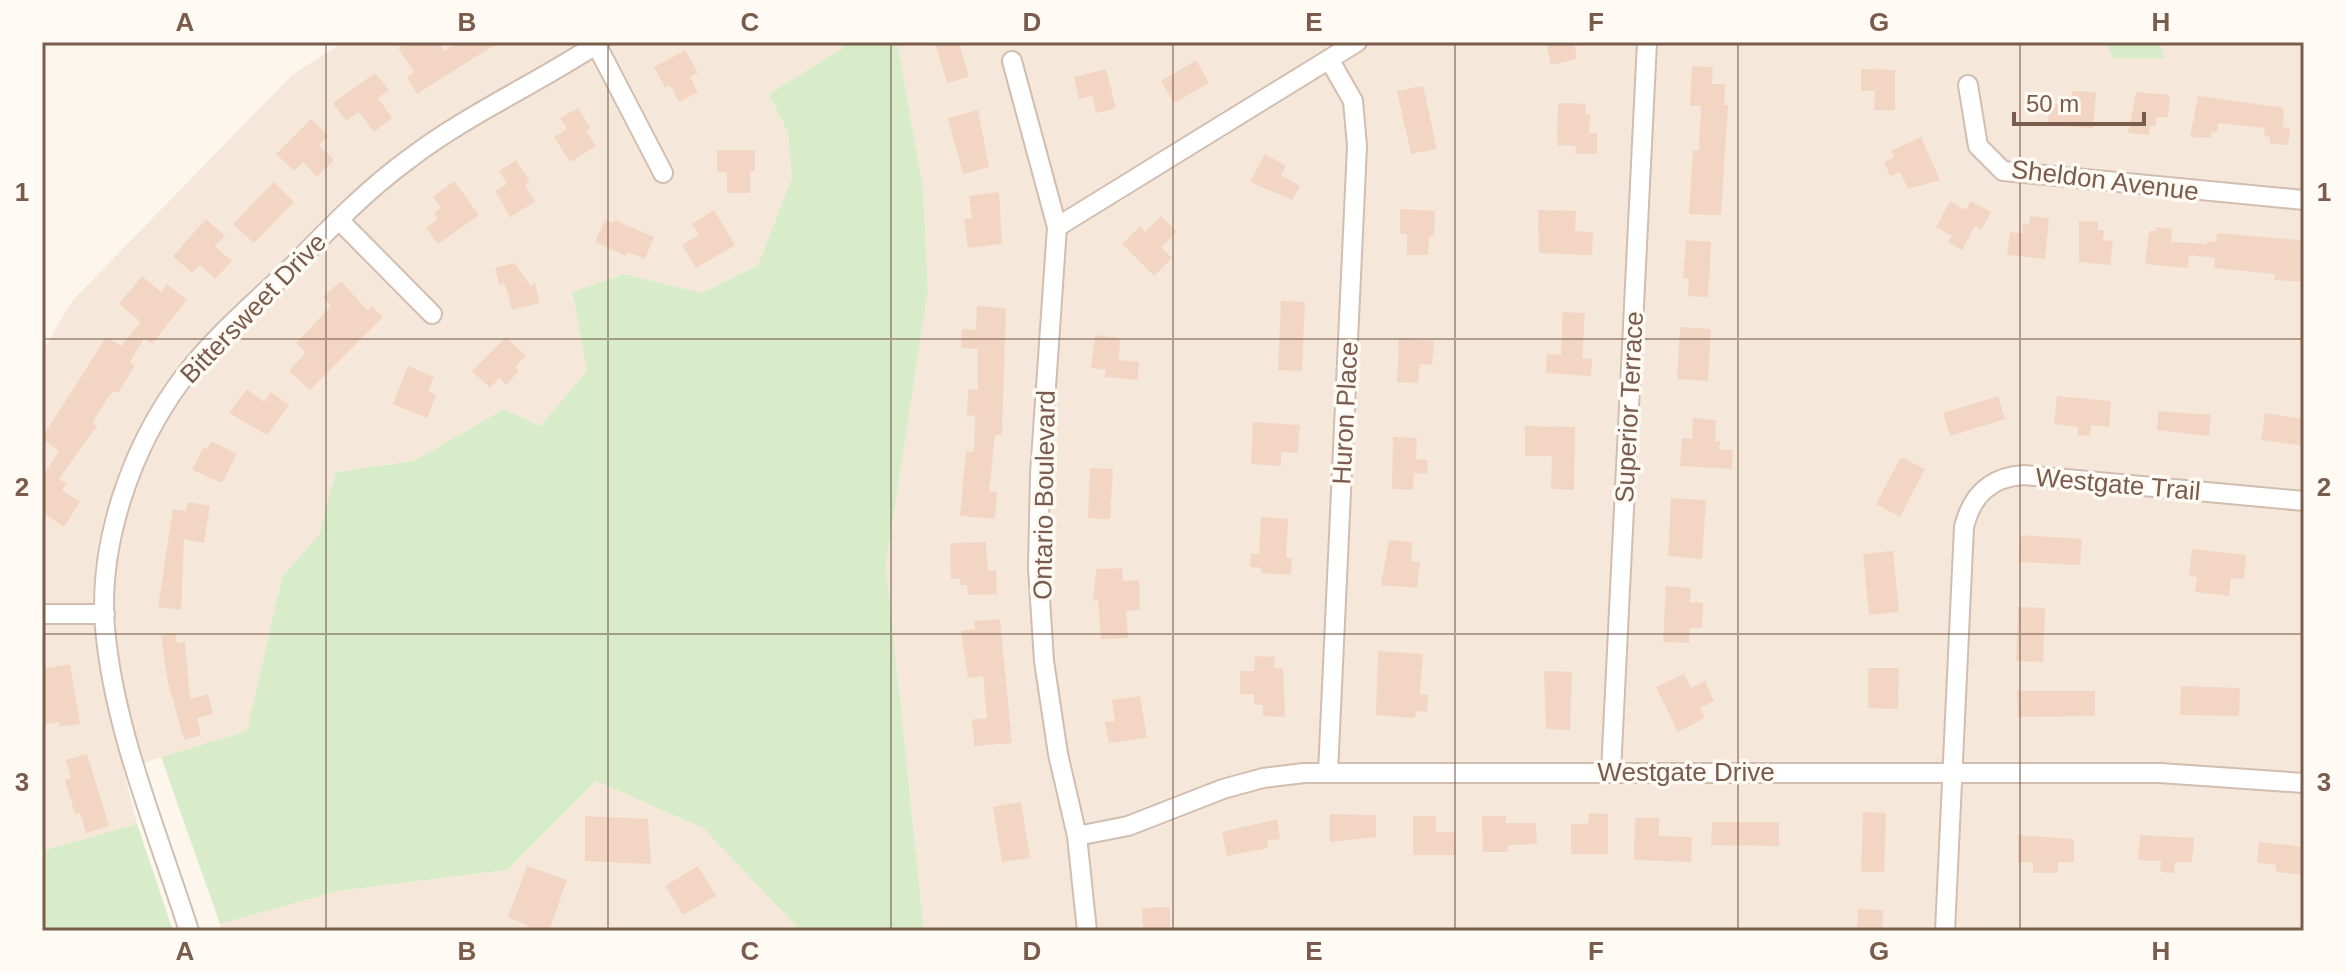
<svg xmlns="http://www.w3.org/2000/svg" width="2346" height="973" font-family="Arial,sans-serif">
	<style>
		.residential { fill: #f5e8da }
		.green { fill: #d8ecc9 }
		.building { fill: #f3d5c3 }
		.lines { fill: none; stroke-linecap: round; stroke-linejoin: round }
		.minor-casing { stroke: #d1beb0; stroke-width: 22 }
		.minor { stroke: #fff; stroke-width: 18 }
		.grid { fill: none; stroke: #7a5c4d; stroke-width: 2; stroke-opacity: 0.55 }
		.labels { text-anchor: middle; stroke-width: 7; stroke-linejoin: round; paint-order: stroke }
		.street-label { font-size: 26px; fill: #7a5c4d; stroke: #fffaf3 }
		.neatline { fill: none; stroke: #7a5c4d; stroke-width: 3 }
		.grid-label { font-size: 26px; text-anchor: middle; font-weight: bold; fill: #7a5c4d }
	</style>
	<rect width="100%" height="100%" fill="#fdf6ec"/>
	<path class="residential" d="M343 42H840L843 48 769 94 788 133 792 178 758 265 702 293 624 274 572 293 587 371 540 426 504 409 414 461 337 472 322 532 282 577 247 731 123 769 137 824 42 851V352L72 301 292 75Z
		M897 42H2106L2114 58 2164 57 2159 42H2304V931H924L886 564 928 290 923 188Z
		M596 781 703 828 801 931H222L220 924 339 891 507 870Z"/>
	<path class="green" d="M840 42H897L923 188 928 290 886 564 924 931H801L703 828 596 781 507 870 339 891 220 924 161 757 247 731 282 577 319 535 336 472 414 461 504 409 540 426 587 371 572 292 624 274 702 293 758 265 792 178 788 133 769 94 843 48Z
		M2106 42H2159L2165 58H2113Z
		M137 824 173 931H42V851Z"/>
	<path class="building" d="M407 42H439L444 51 459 42H499L417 94 407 77 414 72 398 48Z
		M935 42H959L969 77 947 83Z
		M1546 42H1574L1577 59 1551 65Z
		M685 50 698 73 690 77 698 92 679 102 670 85 665 88 654 67Z
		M1196 60 1209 83 1174 103 1161 81Z
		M1692 66 1713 67 1712 84H1725L1724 105H1728L1721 215 1689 214 1693 150H1699L1701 106H1690Z
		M1106 69 1116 108 1096 113 1092 96 1079 99 1074 77Z
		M1861 69 1895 70V110H1874L1875 91H1861Z
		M375 73 389 90 378 98 392 118 374 132 359 112 346 121 333 103Z
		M1423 86 1437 149 1411 154 1397 91Z
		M2072 91 2096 92 2093 128 2048 125 2049 104 2070 105Z
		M2136 92 2170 95 2168 117H2157L2156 126H2150L2149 135 2128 133Z
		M2198 96 2284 108 2283 127 2290 128 2288 145 2270 144V137L2264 136 2265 128 2218 123 2217 132 2211 131V138L2190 137Z
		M1558 103 1586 104 1585 114H1590L1589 133H1597V154H1575L1576 146 1557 145Z
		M578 108 590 128 586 131 596 146 570 162 554 137 567 129 560 118Z
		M978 110 989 167 963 174 948 118Z
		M311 119 329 136 319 145 334 160 317 177 303 162 294 171 276 154Z
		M1921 137 1940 180 1908 189 1900 172 1890 176 1884 162 1894 157 1891 151Z
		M717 150H755V171H750V193H727V172H717Z
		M1265 154 1286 166 1281 175 1300 186 1292 200 1250 182Z
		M516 160 530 182 525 185 535 202 510 217 495 191 507 184 499 171Z
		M454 181 479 215 438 244 426 228 438 219 434 213 441 208 433 197Z
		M274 182 294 202 254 243 233 224Z
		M999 192 1002 244 968 248 964 219 972 218 969 196Z
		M1950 201 1966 210 1971 201 1991 212 1981 230 1975 226 1962 250 1948 242 1952 236 1936 227Z
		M1400 209 1435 211 1434 236H1429L1428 255H1407V234H1400Z
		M714 210 735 245 696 268 682 245 699 235 692 224Z
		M1538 210 1576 211 1575 231 1593 232 1592 255 1539 253Z
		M1161 216 1177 232 1161 247 1172 258 1154 276 1122 244 1140 226 1145 232Z
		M2030 216 2049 218 2045 259 2007 255 2010 232 2022 233 2023 223 2029 224Z
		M206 219 225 236 215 246 232 261 215 279 200 265 192 273 173 256Z
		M605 220 613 223 615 220 654 237 645 259 628 252 626 256 595 242Z
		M2079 221 2098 222V230H2104L2103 240 2113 241 2110 265 2079 262Z
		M2157 227 2172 229 2171 242 2207 244V241L2216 242 2217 233 2300 240 2304 282 2274 280 2275 274 2214 268 2215 258 2189 255 2188 268 2145 264 2149 231H2156Z
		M1686 240 1711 242 1708 297 1688 296 1689 278H1683Z
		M514 263 531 286 535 283 540 303 512 310 505 284 499 285 495 268Z
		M142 276 161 292 167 284 187 300 152 344 144 338 130 362 135 366 118 393 115 391 109 396 92 423 97 426 59 479 67 484 62 490 80 502 64 527 42 512V478L59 451 42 438 106 337 121 346 141 322 119 304Z
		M341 281 367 310 372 306 383 317 310 390 289 371 306 352 296 343 331 306 323 297Z
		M1281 301 1305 302 1302 371 1278 370Z
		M977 306 1006 308 1002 435H995L989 491 997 492 995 519 960 516 966 451 974 452 975 416 967 415 968 389 978 390V349L961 348 962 329 976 330Z
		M1563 312 1585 313 1582 358 1592 359 1591 376 1546 373 1547 354 1561 355Z
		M1680 327 1711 329 1708 381 1677 379Z
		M1095 335 1120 338 1119 360 1139 362 1138 380 1105 377 1106 370 1091 368Z
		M506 337 526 356 515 367 519 371 506 385 499 378 490 388 472 371Z
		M1399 338 1434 341 1432 365 1420 364 1418 383 1397 382Z
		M408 366 434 377 428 391 436 395 427 418 393 404Z
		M247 389 264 402 271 392 289 405 267 435 229 413Z
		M1998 396 2005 419 1950 436 1943 413Z
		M2057 396 2111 401 2109 427 2091 425 2090 436 2077 435 2078 427 2054 424Z
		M2158 411 2211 415 2209 436 2157 430Z
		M2265 413 2304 419V446L2261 440Z
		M1693 418 1716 420 1715 441H1720L1719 450H1733L1732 469 1680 466 1682 438 1692 439Z
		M1253 422 1300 425 1298 453 1281 452V466L1251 464Z
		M1525 426 1575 427 1574 490 1551 489 1552 456H1525Z
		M1393 437 1417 438 1416 459 1428 460 1427 474 1414 473 1413 490 1392 489Z
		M211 441 237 454 222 483 192 470 203 448 207 449Z
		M1901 457 1925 469 1900 517 1876 504Z
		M1090 468 1113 469 1110 519 1088 518Z
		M1671 498 1706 500 1702 559 1668 556Z
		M188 502 210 506 204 543 184 539 181 610 158 607 173 509 186 511Z
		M1261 517 1288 519 1286 558H1292L1291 575 1261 573V568L1250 567 1251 554H1259Z
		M2020 535 2082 539 2080 565 2019 562Z
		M1389 540 1412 542 1411 561 1420 562 1417 588 1381 585Z
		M986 542 988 571 996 570 997 594 968 595 967 585H960V579H951L950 543Z
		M2192 549 2246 555 2244 579 2231 578 2229 596 2195 592 2197 577 2189 576Z
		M1893 551 1899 612 1869 615 1863 554Z
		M1122 568 1123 581 1139 580 1140 610 1126 611 1128 638 1101 639 1098 600 1093 601 1096 569Z
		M1666 586 1691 588 1690 602 1703 603 1702 628H1690L1689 643 1663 642Z
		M2018 607 2045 608 2043 662 2016 661Z
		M1000 619 1012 743 974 746 972 720 987 718 983 676 968 678 961 631 975 629 974 621Z
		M176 633 177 643 185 642 190 699 208 694 213 714 197 718 201 735 184 740 168 682 161 636Z
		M1378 651 1423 654 1420 694 1428 695 1427 712 1416 711 1415 718 1376 715Z
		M1255 656 1275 657 1274 668H1283L1285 717 1263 716V705H1254V694H1240V671H1254Z
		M70 664 80 724 59 727V722L42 725V669Z
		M1868 668H1899L1898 709 1868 708Z
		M1544 671 1572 672 1570 730 1546 729Z
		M1684 674 1691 688 1705 681 1714 701 1700 708 1705 718 1678 732 1656 687Z
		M2181 686 2240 688 2239 716 2180 715Z
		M2017 691H2095V716L2018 717Z
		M1140 696 1147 738 1109 743 1105 722 1115 721 1112 700Z
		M87 754 109 826 86 833 80 813 75 814 65 780 71 778 66 760Z
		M1021 802 1030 858 1002 862 993 807Z
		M1863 812 1886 813 1884 872H1861Z
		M1589 813 1608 814V854H1571V824H1588Z
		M1330 814 1376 815V837L1330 842Z
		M585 816 648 819 651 864 585 861Z
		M1413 816H1436V832H1455L1456 855H1413Z
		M1482 816H1506V823H1536L1537 844 1508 845V852H1483Z
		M1635 818H1659V836L1692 837 1691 862 1634 860Z
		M1277 819 1280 839 1267 841 1268 848 1227 856 1222 832Z
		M1712 822H1779V846L1711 845Z
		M2018 835 2074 839V862H2058V873H2033V862H2018Z
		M2140 835 2194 838 2192 862H2175L2174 873 2160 872 2161 861 2138 860Z
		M2259 842 2304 847V875L2276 872V865L2257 863Z
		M527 866 567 880 549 931H526L528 925 508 917Z
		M698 866 716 896 683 915 665 886Z
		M1170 907V931H1143L1142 908Z
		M1858 909 1883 910 1882 931H1857Z"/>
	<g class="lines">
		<g class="minor-casing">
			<path id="minor" d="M595 42 663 173
				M1012 61 1057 227 1040 474 1038 568 1044 661 1058 754 1077 836 1087 931
				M1968 85 1978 146 2003 171 2304 200
				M339 220 432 314
				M1057 227 1357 42
				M42 614H105
				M1611 772 1647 42
				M1328 773 1357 146 1353 101 1329 59
				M1077 836 1128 826 1223 789 1263 778 1304 773H2160L2304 783
				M189 931C158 833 114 731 105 628 98 542 132 446 183 378 213 338 253 304 289 270 327 231 365 191 409 159 468 114 538 83 600 42
				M1945 931 1964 527C1972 495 1990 477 2024 475L2304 501"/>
		</g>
		<use href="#minor" class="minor"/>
	</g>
	<path class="grid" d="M326 42V931M608 42V931M891 42V931M1173 42V931M1455 42V931M1738 42V931M2020 42V931M42 339H2304M42 634H2304"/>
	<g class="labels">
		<g class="street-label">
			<text transform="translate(2105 180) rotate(7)" y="9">Sheldon Avenue</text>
			<text transform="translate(253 308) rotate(-46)" y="9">Bittersweet Drive</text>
			<text transform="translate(1629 407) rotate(-87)" y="9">Superior Terrace</text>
			<text transform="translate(1345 413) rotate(-87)" y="9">Huron Place</text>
			<text transform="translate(2118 484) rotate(5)" y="9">Westgate Trail</text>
			<text transform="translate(1044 495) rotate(-89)" y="9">Ontario Boulevard</text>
			<text x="1686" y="781">Westgate Drive</text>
		</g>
	</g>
	<rect width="2346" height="973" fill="none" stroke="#fffaf3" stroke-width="88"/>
	<path d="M2014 112v12h130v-12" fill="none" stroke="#7a5c4d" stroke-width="4"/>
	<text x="2026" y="112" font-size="24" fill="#7a5c4d" stroke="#fffaf3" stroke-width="6" paint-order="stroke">50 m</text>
	<rect x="44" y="44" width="2258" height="885" class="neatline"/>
	<g class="grid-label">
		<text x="185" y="31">A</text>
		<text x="467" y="31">B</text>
		<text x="750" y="31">C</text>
		<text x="1032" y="31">D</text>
		<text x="1314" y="31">E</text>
		<text x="1596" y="31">F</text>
		<text x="1879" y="31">G</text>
		<text x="2161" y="31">H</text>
		<text x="22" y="201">1</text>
		<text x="2324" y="201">1</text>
		<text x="22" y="496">2</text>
		<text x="2324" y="496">2</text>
		<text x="22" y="791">3</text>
		<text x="2324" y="791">3</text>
		<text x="185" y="960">A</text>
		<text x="467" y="960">B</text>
		<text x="750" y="960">C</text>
		<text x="1032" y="960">D</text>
		<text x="1314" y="960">E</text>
		<text x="1596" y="960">F</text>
		<text x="1879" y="960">G</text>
		<text x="2161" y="960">H</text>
	</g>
</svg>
